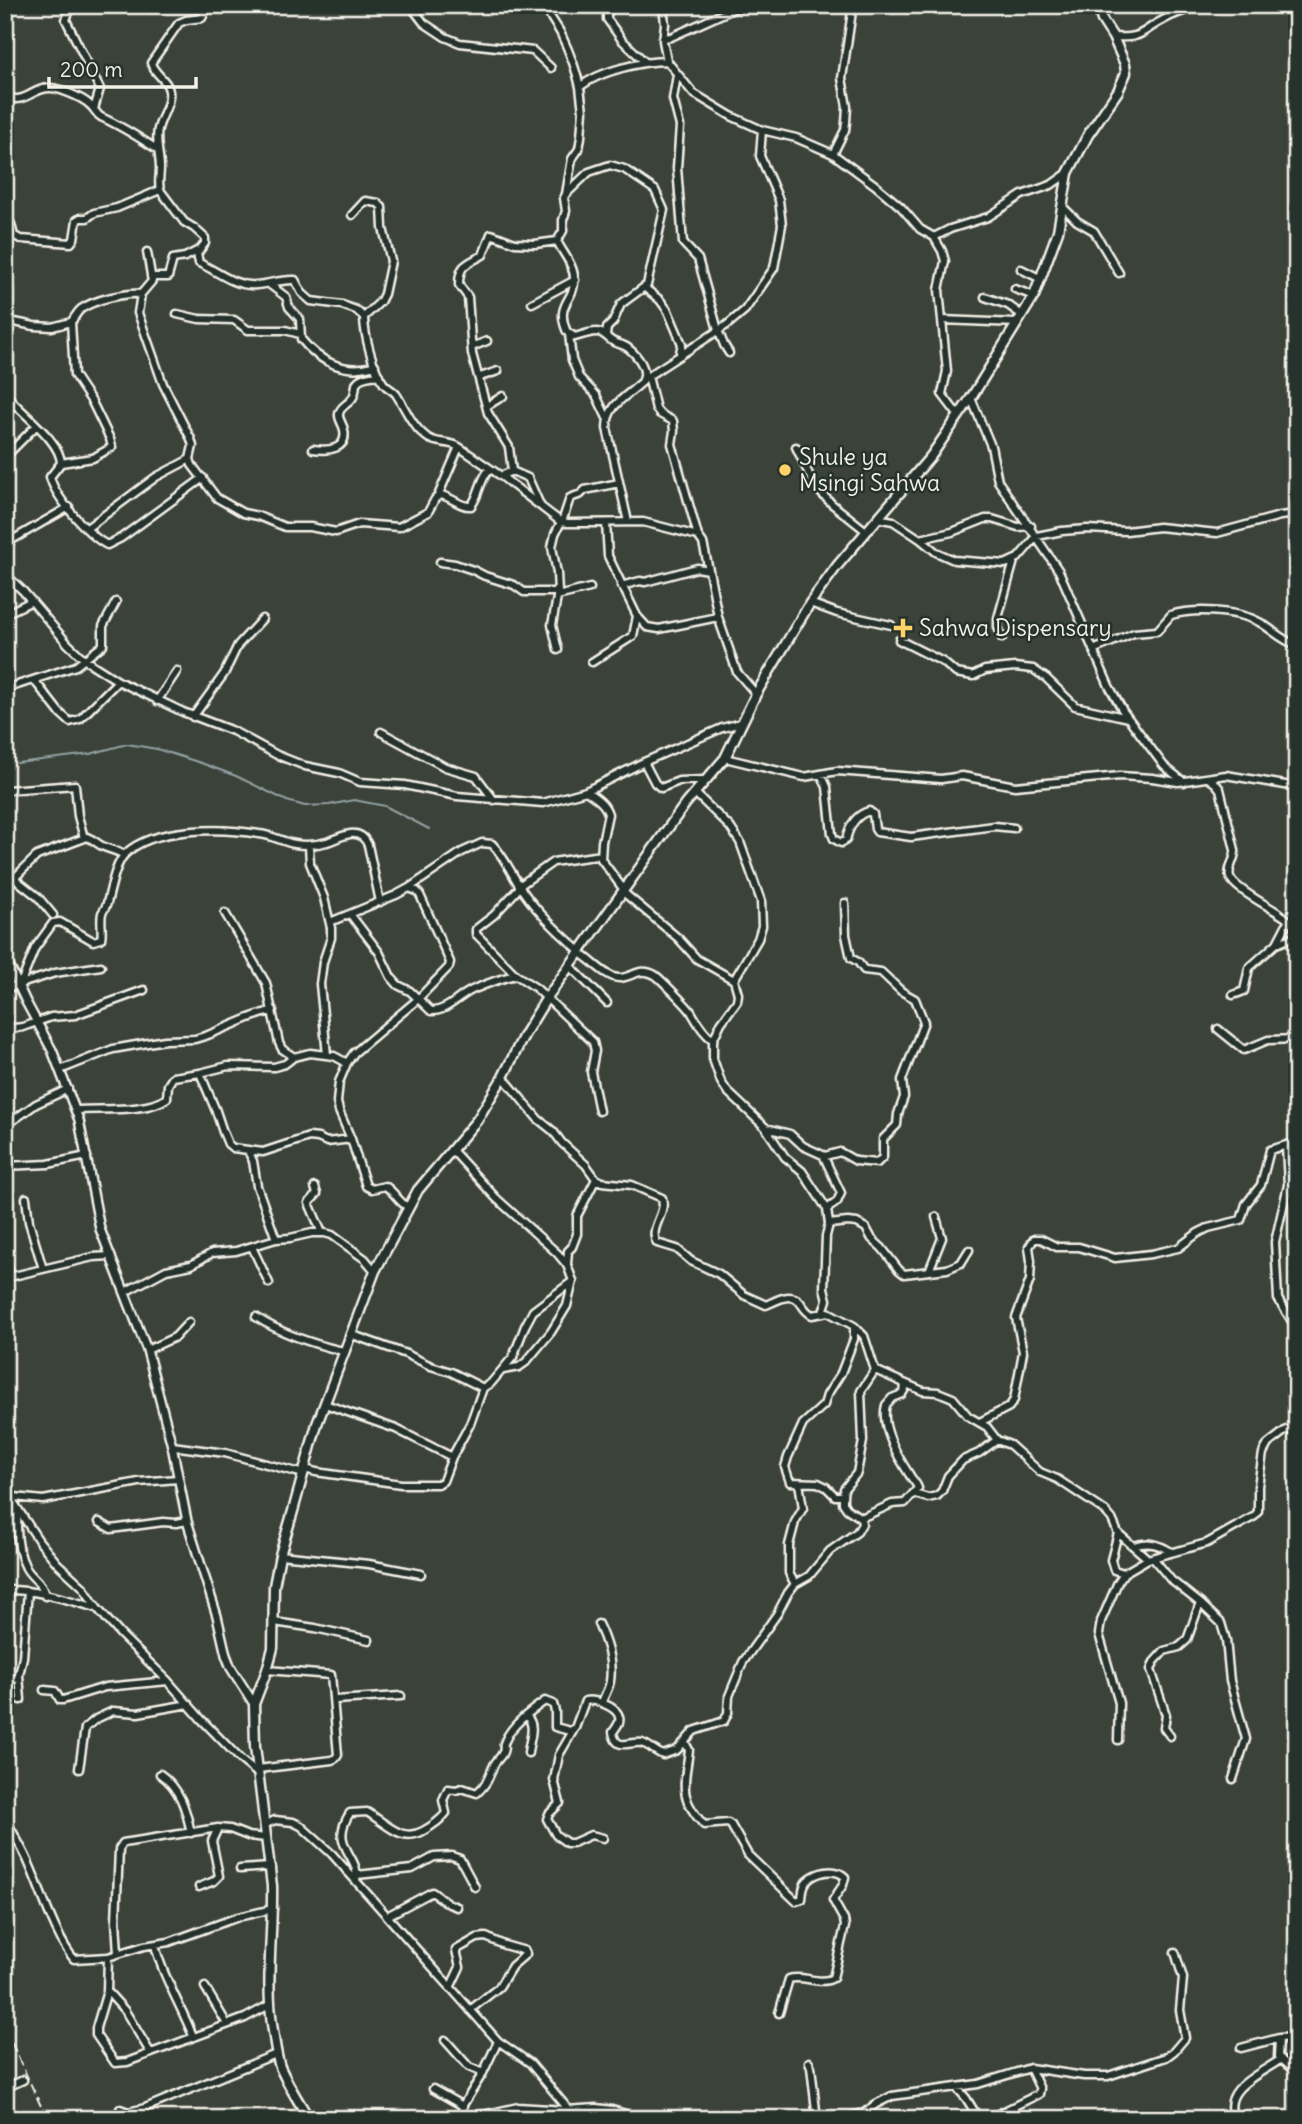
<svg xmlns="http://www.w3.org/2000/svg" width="1302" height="2124" font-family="Delius,sans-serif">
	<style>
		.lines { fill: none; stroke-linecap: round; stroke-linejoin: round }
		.stream { stroke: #92a1a4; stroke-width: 2 }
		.minor-casing { stroke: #f4f1e8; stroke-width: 11 }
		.tertiary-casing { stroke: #f4f1e8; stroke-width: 12 }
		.secondary-casing { stroke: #f4f1e8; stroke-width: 13 }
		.minor { stroke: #26332d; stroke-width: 6 }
		.tertiary { stroke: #26332d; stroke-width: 7 }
		.secondary { stroke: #26332d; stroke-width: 8 }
		.rail { stroke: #f4f1e8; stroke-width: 2; stroke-dasharray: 10 5; stroke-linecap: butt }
		.poi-dot { fill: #ffd166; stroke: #26332d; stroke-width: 2.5 }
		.labels { text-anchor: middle; stroke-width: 5; stroke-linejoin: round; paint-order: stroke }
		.poi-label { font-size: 23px; fill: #f4f1e8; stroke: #26332d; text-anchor: start }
	</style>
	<rect width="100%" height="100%" fill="#3b4239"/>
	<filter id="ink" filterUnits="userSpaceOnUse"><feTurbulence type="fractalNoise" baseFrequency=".0143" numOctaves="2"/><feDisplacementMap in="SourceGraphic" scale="14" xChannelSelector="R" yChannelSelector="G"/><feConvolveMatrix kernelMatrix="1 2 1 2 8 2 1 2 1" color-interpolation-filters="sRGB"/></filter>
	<g filter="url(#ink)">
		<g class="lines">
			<path class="stream" d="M17 763 90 754 127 744 157 749 201 763 236 776 287 801 305 806 329 805 354 800 385 806 429 829"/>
			<g class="minor-casing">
				<path id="minor" d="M78 5 69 12 66 20 100 89 94 109
					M208 5 202 18 186 20 179 23 151 63C154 74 168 80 169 91 171 104 161 116 158 129 155 142 160 155 160 168 160 176 158 182 160 190L184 222 194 228 205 238V243L197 254 199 263C218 271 234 287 256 285 269 284 282 279 295 280L302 293 311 301 342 305 356 310 364 317C364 334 373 370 384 384 388 389 392 389 396 394 406 409 412 427 428 438 437 444 449 441 459 447L501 476 561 522 568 523 643 522 698 536 703 543 709 570 718 617 737 672 756 694
					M410 5 424 23 445 37 460 43 533 51 551 68
					M545 5C548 16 556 24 561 34 569 51 576 68 580 87
					M616 5 607 13V19L622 40 645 62
					M663 5 665 24 663 41 667 61 693 93 731 116 762 130 796 138 833 154 875 185 901 207 920 229 934 237 942 251 945 261 939 290 947 371 942 394 958 415
					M1113 37C1145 39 1140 31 1165 19 1177 12 1190 9 1203 5
					M663 38 671 37 742 5
					M677 75 673 99 680 126 677 168 683 243 698 259 718 330 724 345 729 353
					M5 96C25 106 32 87 51 88 62 89 83 98 90 105 95 109 96 114 101 117 121 126 140 138 158 150
					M833 154 845 130 846 122 847 107 842 78 853 5
					M566 194 572 159 579 149 581 137 583 111 580 87C599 71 643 61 667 61
					M1063 207 1077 221 1094 231 1119 273
					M352 215 365 201 378 203 382 207 383 228 391 261 384 294 380 302 364 317
					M5 219 11 224 14 236 21 239 71 243 74 239 77 220 80 218H87L94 213 117 208 160 190
					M934 237 950 229 988 217 1022 195 1051 185 1068 173
					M557 241C562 252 574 265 574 278 576 301 554 302 567 332L575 337C581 335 590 332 597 332 604 332 607 338 612 341 617 344 623 344 628 348 638 356 649 370 642 382 626 397 607 405 607 428L628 522
					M147 252 152 281 141 294 138 313 163 384 191 439 193 446 190 459 192 465 217 498 243 513 258 516 285 527H310L336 532 359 524 399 527 428 512 435 499 440 495C451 496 459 507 471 506 480 495 479 481 489 470
					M1021 269 1041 279
					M151 277H168L173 259 185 257 197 251
					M269 284 286 297 289 307 300 319 301 339C319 362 346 375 375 365
					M645 288 660 300 668 311 682 344 680 352
					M1015 289 1034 296
					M985 297 1008 305 1022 315
					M532 303 575 280
					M177 314 199 319 234 320 248 330H285L300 334
					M5 320 34 326 52 327 71 322C75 318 76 313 81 309 94 300 126 292 141 294
					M942 320 1017 323
					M569 334 572 360 579 377 596 395 607 418
					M472 347 487 341
					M648 376 656 409 660 414 673 421 674 431 672 444 698 536
					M480 377 498 371
					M645 378 727 325 745 310 774 268 782 225 779 200 760 156 762 130
					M5 393C20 413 60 439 61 463L50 477C55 497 88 535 107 545L121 538 203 478
					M971 398 991 446 998 481 1059 571 1109 686 1123 711 1164 766 1184 782
					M487 406 503 396
					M5 416 14 405
					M796 447 815 487 832 504 866 531
					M313 449C328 451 348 450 344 430 343 424 338 419 339 414 340 407 346 405 350 401 363 389 343 378 379 375
					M5 457 36 426
					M61 463 93 458 112 447 110 439 92 402 74 375 71 322
					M512 471 528 478 540 505
					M501 476 512 471 509 447 488 413 472 354 468 297 459 285C459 264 467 264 483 255L491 234 515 243 535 244 557 241 563 231V220L566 211 564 198 566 194 589 172 610 165 624 169 655 190 664 210 647 285 621 304 613 322 607 328 606 335
					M438 496 459 447
					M877 518 893 521 920 539 936 552 954 560 1005 564 1018 558 1037 536 1062 531 1087 529 1126 531 1159 527 1217 533 1280 516 1297 514
					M562 522 570 498 581 494 585 490 619 483
					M606 523 608 556 637 616 647 627 659 629 718 617
					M87 528 156 477 190 459
					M920 539 952 532 985 519H992L1018 527 1031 526
					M5 544 69 507
					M440 562 455 564 473 570 485 576 514 585 524 592H558
					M5 574 23 591 68 644 85 660 118 681 183 712 233 731 277 755 305 766 339 773 360 782 405 785 457 796 543 803 586 791 644 762 722 728 741 723
					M621 586 640 581 645 582 697 568 709 570
					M557 596 590 588
					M810 603 837 613 891 625
					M5 614 32 601
					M1002 638 998 627V618L1014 561
					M899 640 943 662 956 673 973 676 985 670 1015 667 1033 669 1046 678 1075 706 1128 718
					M558 650 552 625 558 592 557 573 552 547 555 534 561 522
					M1093 650 1134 633 1157 631 1171 615C1195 608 1242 610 1264 625 1275 632 1283 641 1297 645
					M592 662 633 636 637 616
					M34 680 59 712 70 722 80 719 118 681
					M5 689 76 666 103 645V626L116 602
					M157 701 177 671
					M193 717 224 674 238 645 262 619
					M381 732 445 767 476 776 494 800
					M725 758 804 777 837 771 941 779 962 776 1015 786 1120 776 1152 778 1178 782 1226 775 1297 787
					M644 762 655 783 661 788 679 781 707 780
					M821 774 827 787 832 834 834 839 841 843 846 840C849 827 855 815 869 811L873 814 875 829 877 832 911 837 994 826 1014 828
					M1208 778 1215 783 1220 789 1235 850C1236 859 1227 868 1230 877 1234 889 1269 906 1280 914 1287 918 1292 923 1297 929
					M7 790 75 785 78 816 84 838
					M586 791C595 797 605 803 608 814L602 842 601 859 624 890
					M695 793 730 827 740 842 761 901 762 926 758 939 734 980
					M309 846 310 863 324 898 331 928V938L323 962 320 984 327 1055
					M14 878 38 897 53 915
					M519 886 553 862 601 855
					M5 887 37 856 87 837C93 839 96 843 102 846 110 850 117 850 124 855
					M520 887 494 915 476 929V934L516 975 536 988 593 1042 595 1051 591 1072 599 1111
					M409 888 462 852 482 843 492 844C504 856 510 871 519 885 534 910 558 932 579 950
					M623 892 678 938 697 959 734 980 738 994 737 1001 721 1023 713 1040V1059L721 1082 727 1091 766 1128 790 1134 803 1146 825 1156 840 1152 856 1161 877 1163 883 1157V1139L897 1125 898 1114 904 1097 902 1080 924 1022 915 999 901 991 881 972 864 970 858 962 851 958 846 935 845 903
					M225 913 266 983 279 1043 282 1049 294 1057
					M350 914 379 952 391 977 398 985 410 991 431 1011C446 1012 459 996 472 990 486 984 501 978 516 975
					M330 922 396 895 409 888 417 891 420 895 450 962 449 967 417 1000 354 1053 347 1063 339 1082 337 1102 339 1111 351 1139 366 1186 372 1189 385 1186C395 1192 398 1202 408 1207
					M1276 944 1297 936
					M578 952C590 958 606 978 619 978 632 978 640 966 655 975 660 978 686 1005 690 1010 697 1021 702 1032 713 1040
					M569 965 607 1003
					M18 986 23 978 35 948 53 923 60 922 93 941 101 939C103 931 100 921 102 913 104 910 106 907 107 903 111 889 115 864 125 854 154 826 223 828 259 834 272 835 283 842 295 844 306 846 316 845 327 842 342 837 359 825 368 845L380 902
					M5 989 55 973 101 966
					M1233 995 1244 991 1249 968 1277 943 1289 920
					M5 1029 23 1027 51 1017 75 1015 144 990
					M1218 1029 1244 1050 1268 1040 1297 1039
					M60 1070 113 1049 165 1040 195 1039 208 1035 249 1018 273 1010
					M200 1073 216 1111 223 1132 228 1144 233 1148 263 1152 309 1137 318 1138 327 1142 351 1139
					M75 1110C100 1108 147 1113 167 1098L168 1085 173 1077 200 1073 228 1066 274 1067 285 1064 294 1057 310 1053 334 1056 347 1063
					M5 1126 36 1104 68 1089
					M767 1130 785 1157 802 1171 827 1209 829 1224 826 1236 824 1288 827 1300 823 1312
					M1286 1146 1288 1185 1275 1242 1278 1299 1297 1329
					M452 1150 496 1198 557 1253 567 1265 573 1281 567 1306 551 1332 526 1362 519 1367 503 1370
					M248 1151 253 1161 257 1186 276 1239
					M823 1155 841 1193 837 1202 827 1209
					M5 1166 48 1164 87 1156
					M315 1187 317 1194 309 1203 322 1233
					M26 1198 29 1222 43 1269
					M829 1224 848 1222 857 1223 866 1228 872 1239 882 1248 899 1270 904 1274 947 1269 961 1263 969 1250
					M252 1247 269 1283
					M5 1256 11 1277
					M567 1264 568 1251 572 1247 577 1234V1216L596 1179
					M929 1271 942 1238 936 1217
					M5 1278 93 1257 111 1256
					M125 1292 166 1270 191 1265 212 1253 236 1251 276 1239 290 1238 312 1233H325L332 1235 365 1259 375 1271
					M256 1317C282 1334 313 1344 343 1351
					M350 1334 406 1354 431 1366 451 1372 483 1388 491 1383 513 1357 525 1326 533 1311 573 1281
					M147 1350 175 1337 189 1322
					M1297 1380 1292 1394 1297 1398
					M904 1383 923 1391 938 1392 953 1398 968 1416 987 1427 997 1440 1010 1445 1040 1472 1057 1479 1105 1511 1112 1519 1118 1533 1148 1559
					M325 1404 396 1429 452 1457
					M980 1422 1009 1407 1014 1400 1023 1352 1016 1318 1030 1280 1031 1261 1029 1247 1034 1239H1041L1057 1247H1079L1115 1258 1151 1254 1178 1248 1198 1233 1208 1228 1241 1220 1246 1204 1261 1185 1270 1150 1297 1142
					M172 1446 225 1453 304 1474
					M5 1457 12 1500 39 1541 57 1563 83 1587 97 1608 121 1635 168 1681 202 1720 241 1760 258 1774
					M305 1469 316 1472 401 1484H438L443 1481 452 1457 470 1424 483 1388
					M915 1494 928 1498 937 1496 942 1491 948 1476 963 1460 979 1453 997 1440
					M5 1496 43 1500 139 1482 178 1479
					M843 1496H835L826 1487 818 1483 790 1482 785 1467 788 1457 803 1424 824 1405 827 1395 841 1373 854 1339V1326
					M18 1511C16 1529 17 1551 26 1568 32 1579 43 1582 45 1596
					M861 1518 892 1504 905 1503 918 1488C916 1482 912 1480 909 1474 898 1457 880 1426 886 1405L892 1398 902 1394 905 1389 904 1383 875 1370
					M99 1522 111 1529 163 1522 176 1523 187 1521
					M1118 1533 1111 1560 1114 1570 1124 1573
					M1134 1546C1148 1541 1159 1544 1171 1552
					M280 1555 369 1564 421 1574
					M1153 1558 1171 1580 1200 1603 1221 1623 1226 1640 1230 1681 1246 1739 1233 1779
					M795 1584 789 1573V1545L795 1522 803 1508 799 1483
					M5 1590C36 1589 68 1600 97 1608
					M274 1622 315 1628 369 1640
					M598 1624C606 1641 613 1662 610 1681 609 1689 604 1695 602 1703
					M5 1677 19 1679
					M44 1690 55 1691 60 1700H63L105 1687 168 1681
					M21 1700 19 1675 23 1657 28 1591
					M335 1700 401 1696
					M526 1716C537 1725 529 1740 528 1753
					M573 1731 559 1755 554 1780 560 1803 549 1814 547 1819 556 1835 567 1843H573L591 1835 603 1838
					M1170 1736 1164 1728 1166 1715 1151 1670 1154 1662 1164 1651 1179 1647 1187 1640 1200 1603
					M1118 1740 1119 1703 1099 1634 1101 1621 1118 1582 1124 1573 1148 1559 1207 1543 1255 1516 1258 1511V1486L1263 1453 1268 1444 1286 1430 1297 1431
					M685 1742 689 1750C685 1784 677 1796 704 1825L728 1823 731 1825 748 1855 796 1901 802 1899C803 1893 802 1886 807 1881 816 1872 835 1867 845 1877L843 1885 833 1900 844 1920 845 1926 833 1978C820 1986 803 1974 789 1979L779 2013
					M79 1769 85 1728 96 1719 113 1711 138 1713 189 1704
					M258 1769 332 1760 336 1758 338 1755 331 1675 267 1670
					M160 1774C180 1788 186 1809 191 1833
					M6 1820C13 1833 21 1846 27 1859 39 1885 56 1939 74 1959L108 1957 144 1946 169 1942 238 1917 273 1909
					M264 1825 275 1820 293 1822 301 1826 332 1854 498 2041 530 2063 569 2110
					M240 1869 271 1867
					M357 1875 412 1869 434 1857 452 1856 460 1859 475 1887
					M356 1880C361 1856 328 1846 350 1813L367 1812C386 1823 401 1843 423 1831 432 1826 440 1821 446 1813L443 1800 448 1789 456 1790 462 1788 477 1793C488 1783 488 1778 494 1765 496 1760 501 1758 503 1752 506 1743 501 1749 505 1741 512 1724 531 1711 545 1701L553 1704 555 1711V1727L570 1731 575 1728 585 1701C594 1699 617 1706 619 1717 621 1723 616 1727 613 1732 616 1752 629 1741 642 1743 649 1745 655 1752 663 1755L677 1750 694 1731 724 1721 728 1713 729 1696 743 1662 777 1614 788 1593 795 1584 809 1576 830 1551 857 1532 862 1524 861 1518 847 1509 843 1503V1496L844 1489 857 1473 863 1441 861 1391 875 1370 864 1336 854 1326 828 1312 812 1315C805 1311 804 1308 800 1302 790 1291 776 1301 766 1305L744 1295 719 1274 691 1261 677 1249 657 1243C648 1228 667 1214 662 1198L632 1185 602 1182 596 1179 586 1165 562 1143 553 1131 538 1119 503 1077
					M199 1887 214 1881 219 1876 212 1841 218 1828
					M387 1916 432 1892 449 1904 457 1907
					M155 1945C162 1975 181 2006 193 2036
					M118 1953 116 1921 119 1849 123 1843 218 1828 230 1829 248 1836 266 1838
					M108 1957 107 1991 96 2028V2035L115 2063 127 2062 245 2018 269 2005
					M205 1987 227 2024
					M450 1988 460 1967 456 1950 477 1938 486 1937 504 1945 525 1951 526 1954 512 1966 499 1987 470 2010
					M107 1991 125 2011 150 2052
					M1279 2038 1278 2057 1297 2073
					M445 2040 469 2067 483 2073
					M1241 2048 1279 2038 1297 2037
					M809 2062 811 2067 817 2119
					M956 2087 966 2098 979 2119
					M5 2088 23 2080
					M433 2089 463 2106
					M120 2109 128 2112 145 2108 276 2054
					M566 2110 573 2119
					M461 2119 463 2105 483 2073 498 2041
					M465 2119 518 2107 566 2110 596 2108 612 2110 639 2118 683 2117 699 2119
					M517 2119 518 2107
					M838 2119 864 2113 876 2104 892 2096 978 2084 1030 2068 1084 2076H1108L1166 2057 1174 2051 1185 2038 1180 2010 1183 1978 1175 1952
					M988 2119 1039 2094 1040 2089 1030 2068
					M1234 2119C1220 2088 1261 2074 1281 2059"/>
			</g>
			<g class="tertiary-casing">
				<path id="tertiary" d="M5 957 26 1002 52 1050 79 1120 100 1229 147 1350 172 1446 187 1521 217 1616 226 1655 231 1668 254 1704"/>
			</g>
			<g class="secondary-casing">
				<path id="secondary" d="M309 2119C299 2102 288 2085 280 2067 276 2055 275 2043 273 2031 265 1982 273 1935 272 1886L255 1746 254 1704 267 1670 273 1648 274 1586 280 1555 293 1511 317 1424 375 1271 418 1190 477 1120 503 1077 524 1035 546 999 686 803 725 758 756 694 810 603 837 566 931 456 971 398 1034 296 1058 231 1068 173 1088 135 1118 91 1126 73 1125 64 1113 37 1102 20 1097 5"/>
			</g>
			<use href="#minor" class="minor"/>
			<use href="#tertiary" class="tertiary"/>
			<use href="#secondary" class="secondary"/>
			<path class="rail" d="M5 2029 47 2119"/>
		</g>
	</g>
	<g class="poi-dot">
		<circle cx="785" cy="470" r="7"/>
		<path d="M899.5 617.5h7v7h7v7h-7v7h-7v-7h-7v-7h7z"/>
	</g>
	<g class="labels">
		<g class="poi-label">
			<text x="799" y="465">Shule ya<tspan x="799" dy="26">Msingi Sahwa</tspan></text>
			<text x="919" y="636">Sahwa Dispensary</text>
		</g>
	</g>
	<rect width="1302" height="2124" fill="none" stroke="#26332d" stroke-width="28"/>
	<rect x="14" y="14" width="1274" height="2096" fill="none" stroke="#f4f1e8" stroke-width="2.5" filter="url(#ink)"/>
	<path d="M49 77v10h147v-10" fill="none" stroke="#f4f1e8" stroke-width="3.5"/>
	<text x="60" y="77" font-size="21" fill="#f4f1e8" stroke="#26332d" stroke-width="5" paint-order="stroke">200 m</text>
</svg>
